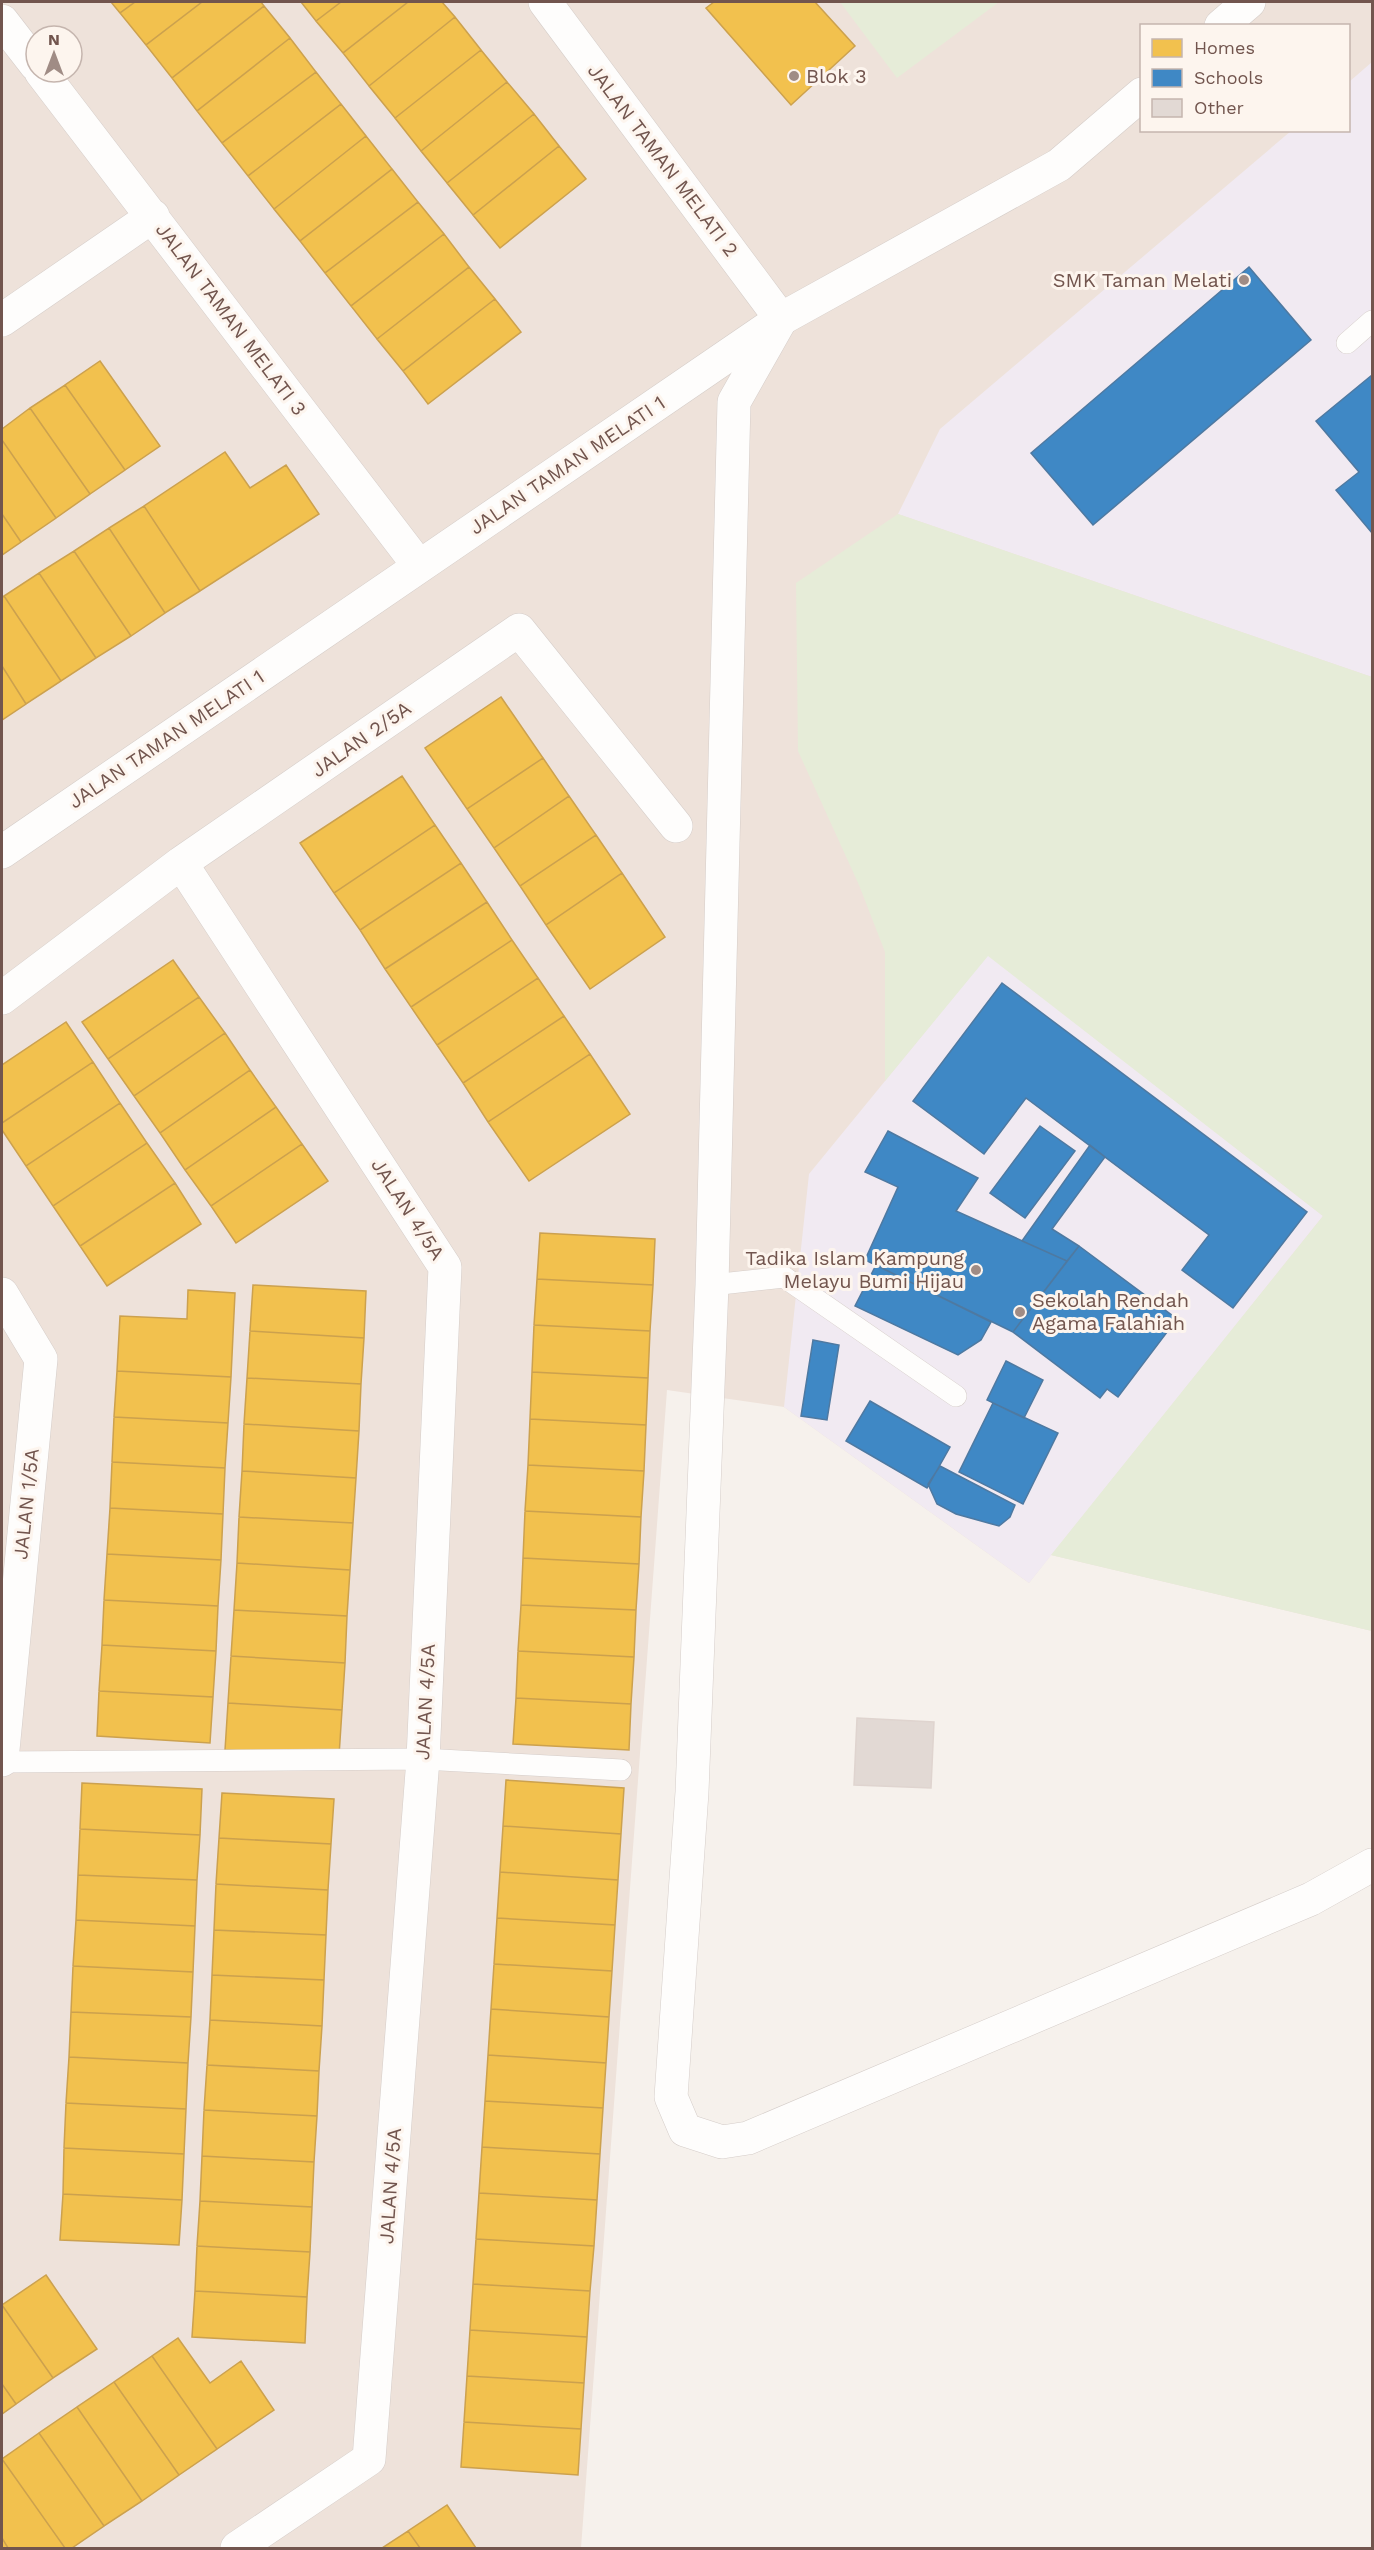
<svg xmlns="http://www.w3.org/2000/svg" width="1374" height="2550" font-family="'Work Sans',sans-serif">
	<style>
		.residential { fill: #eee2da; fill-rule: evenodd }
		.education { fill: #f1eaf2 }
		.green { fill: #e6ecd8 }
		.homes { fill: #f2c14e; stroke: #cca14e; stroke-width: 1.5 }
		.schools { fill: #3f88c5; stroke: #4e79a1; stroke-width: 1.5 }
		.building { fill: #e2d9d4; stroke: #dfd4cf; stroke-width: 1.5 }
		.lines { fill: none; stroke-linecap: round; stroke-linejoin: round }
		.service-casing { stroke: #d5cdc9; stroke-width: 22 }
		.minor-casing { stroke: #d5cdc9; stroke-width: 34 }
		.tertiary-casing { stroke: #d5cdc9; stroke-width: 34 }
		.service { stroke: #fefdfc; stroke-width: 21 }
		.minor { stroke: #fefdfc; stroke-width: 33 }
		.tertiary { stroke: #fefdfc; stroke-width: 33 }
		.poi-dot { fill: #a08c85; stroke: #fdf5ee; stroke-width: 2 }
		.labels { text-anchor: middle; stroke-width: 6; stroke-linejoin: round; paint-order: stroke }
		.poi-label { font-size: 20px; fill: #72554e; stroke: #fdf5ee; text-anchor: start }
		.street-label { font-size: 20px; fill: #72554e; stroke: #fdf5ee }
	</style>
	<rect width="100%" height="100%" fill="#f6f1ec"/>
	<path class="residential" d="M2 2H1372V1631L1051 1555 1029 1583 784 1407 667 1390 581 2548H2ZM1142 26H1348V130H1142ZM36 36H72V72H36Z"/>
	<path class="education" d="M1372 62V677L898 514 940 429 1291 131 1348 130 1349 82Z
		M988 955 1323 1216 1029 1583 784 1407 809 1174Z"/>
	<path class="green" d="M840 2H999L897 78Z
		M898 514 1372 677V1631L1051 1555 1323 1216 988 956 885 1081V952L859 885 798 751 796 583Z"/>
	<path class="homes" d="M111 2H135L120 13Z
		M135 2H202L146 45 120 13Z
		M202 2H261L264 6 172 78 146 45Z
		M301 2H341L316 21Z
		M341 2H408L343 53 316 21Z
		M408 2H442L455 17 369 86 343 53Z
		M714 2H815L855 46 791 105 706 8Z
		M264 6 290 38 197 111 172 78Z
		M455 17 481 50 395 118 369 86Z
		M290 38 316 72 222 143 197 111Z
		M481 50 507 82 421 151 395 118Z
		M316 72 341 104 248 176 222 143Z
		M507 82 534 114 447 183 421 151Z
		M341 104 366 136 274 209 248 176Z
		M534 114 559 146 473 215 447 183Z
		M366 136 392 169 300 241 274 209Z
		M559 146 586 179 500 248 473 215Z
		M392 169 418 202 325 273 300 241Z
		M418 202 444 234 351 306 325 273Z
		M444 234 469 267 377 339 351 306Z
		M469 267 495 299 403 371 377 339Z
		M495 299 521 332 428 404 403 371Z
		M100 361 160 446 125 470 65 385Z
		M65 385 125 470 90 494 30 408Z
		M30 408 90 494 56 518 2 440V429Z
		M2 440 56 518 21 542 2 514Z
		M225 452 250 488 286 465 319 514 200 591 144 506Z
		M144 506 200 591 165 613 109 528Z
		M2 514 21 542 2 555Z
		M109 528 165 613 131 636 74 551Z
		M74 551 131 636 96 658 39 573Z
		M39 573 96 658 61 681 4 596Z
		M4 596 61 681 26 704 2 666V598Z
		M2 666 26 704 2 720Z
		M501 697 543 758 467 809 425 748Z
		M543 758 569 796 494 848 467 809Z
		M402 776 435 825 334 893 300 843Z
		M569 796 596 835 520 886 494 848Z
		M435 825 461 863 360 930 334 893Z
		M596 835 622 873 546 925 520 886Z
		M461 863 487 902 385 969 360 930Z
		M622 873 665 937 590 989 546 925Z
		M487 902 512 940 411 1007 385 969Z
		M512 940 538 978 437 1045 411 1007Z
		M173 960 199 997 108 1059 82 1022Z
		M538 978 564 1016 463 1083 437 1045Z
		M199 997 225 1033 134 1096 108 1059Z
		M564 1016 590 1054 488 1122 463 1083Z
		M66 1022 93 1062 2 1123V1065Z
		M225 1033 250 1070 160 1133 134 1096Z
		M590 1054 630 1114 529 1181 488 1122Z
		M93 1062 120 1103 26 1166 2 1130V1123Z
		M250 1070 276 1107 185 1170 160 1133Z
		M120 1103 147 1143 53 1206 26 1166Z
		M276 1107 302 1144 211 1206 185 1170Z
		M147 1143 175 1183 80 1246 53 1206Z
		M302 1144 328 1181 236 1243 211 1206Z
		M175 1183 201 1224 107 1286 80 1246Z
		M540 1233 655 1239 653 1285 537 1279Z
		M537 1279 653 1285 650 1331 534 1325Z
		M253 1285 366 1291 364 1338 250 1331Z
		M188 1290 235 1293 231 1377 117 1371 120 1316 187 1319Z
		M534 1325 650 1331 648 1378 532 1372Z
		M250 1331 364 1338 361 1384 247 1378Z
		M117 1371 231 1377 228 1423 114 1417Z
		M532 1372 648 1378 646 1425 530 1419Z
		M247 1378 361 1384 359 1431 244 1424Z
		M114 1417 228 1423 225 1468 112 1462Z
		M530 1419 646 1425 644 1471 528 1465Z
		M244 1424 359 1431 356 1478 242 1471Z
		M112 1462 225 1468 223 1514 110 1508Z
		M528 1465 644 1471 641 1517 525 1511Z
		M242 1471 356 1478 353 1523 239 1517Z
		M110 1508 223 1514 221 1560 107 1554Z
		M525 1511 641 1517 639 1564 523 1558Z
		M239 1517 353 1523 350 1570 237 1563Z
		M107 1554 221 1560 218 1606 104 1600Z
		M523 1558 639 1564 636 1610 521 1605Z
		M237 1563 350 1570 347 1616 234 1610Z
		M104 1600 218 1606 216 1651 102 1645Z
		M521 1605 636 1610 634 1657 518 1651Z
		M234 1610 347 1616 345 1663 231 1656Z
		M102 1645 216 1651 213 1697 99 1691Z
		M518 1651 634 1657 631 1704 516 1698Z
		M231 1656 345 1663 342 1710 228 1703Z
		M99 1691 213 1697 210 1743 97 1736Z
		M516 1698 631 1704 629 1750 513 1744Z
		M228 1703 342 1710 339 1756 225 1750Z
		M506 1780 624 1788 621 1834 503 1826Z
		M82 1783 202 1789 200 1835 80 1829Z
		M222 1793 334 1799 331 1844 219 1838Z
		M503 1826 621 1834 618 1880 500 1872Z
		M80 1829 200 1835 197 1880 78 1875Z
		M219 1838 331 1844 328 1890 216 1884Z
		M500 1872 618 1880 615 1925 497 1918Z
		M78 1875 197 1880 195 1926 76 1920Z
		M216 1884 328 1890 326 1935 214 1930Z
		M497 1918 615 1925 612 1971 494 1964Z
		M76 1920 195 1926 193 1972 73 1966Z
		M214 1930 326 1935 324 1980 212 1975Z
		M494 1964 612 1971 609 2017 491 2009Z
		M73 1966 193 1972 191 2017 71 2012Z
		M212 1975 324 1980 322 2026 210 2020Z
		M491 2009 609 2017 606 2063 488 2055Z
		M71 2012 191 2017 188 2063 69 2057Z
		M210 2020 322 2026 319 2071 207 2065Z
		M488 2055 606 2063 603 2108 485 2101Z
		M69 2057 188 2063 186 2109 66 2103Z
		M207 2065 319 2071 317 2116 204 2110Z
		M485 2101 603 2108 600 2154 482 2147Z
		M66 2103 186 2109 184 2154 64 2148Z
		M204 2110 317 2116 314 2162 202 2156Z
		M482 2147 600 2154 597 2200 479 2193Z
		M64 2148 184 2154 182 2200 63 2194Z
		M202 2156 314 2162 312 2207 200 2201Z
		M479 2193 597 2200 594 2246 476 2239Z
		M63 2194 182 2200 179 2245 60 2240Z
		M200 2201 312 2207 310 2252 197 2246Z
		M476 2239 594 2246 590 2291 473 2284Z
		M197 2246 310 2252 307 2297 195 2291Z
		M46 2275 97 2349 53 2378 2 2305Z
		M473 2284 590 2291 587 2337 470 2330Z
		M195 2291 307 2297 305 2343 192 2337Z
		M2 2305 53 2378 16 2404 2 2384Z
		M470 2330 587 2337 584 2383 467 2376Z
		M178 2338 210 2383 241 2361 274 2410 217 2449 152 2356Z
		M152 2356 217 2449 179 2475 114 2382Z
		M467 2376 584 2383 581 2429 464 2422Z
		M114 2382 179 2475 142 2501 77 2407Z
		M2 2384 16 2404 2 2414Z
		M77 2407 142 2501 104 2526 39 2433Z
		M464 2422 581 2429 578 2475 461 2467Z
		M39 2433 104 2526 72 2548H65L2 2459Z
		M2 2459 65 2548H8L2 2538Z
		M447 2505 476 2548H420L408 2531Z
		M408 2531 420 2548H382Z
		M2 2538 8 2548H2Z"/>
	<path class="schools" d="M1249 267 1311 340 1093 525 1031 453Z
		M1372 375V533L1336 490 1359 472 1316 421Z
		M1002 983 1307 1212 1233 1308 1182 1270 1209 1235 1026 1098 984 1154 913 1101Z
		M1040 1126 1075 1151 1025 1218 990 1193Z
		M888 1131 978 1178 956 1211 1067 1261 1013 1332 865 1260 898 1187 865 1172Z
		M1090 1145 1105 1157 1052 1229 1079 1246 1067 1261 1022 1241Z
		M1079 1246 1177 1319 1118 1397 1107 1389 1100 1398 1013 1332Z
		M876 1265 991 1322 981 1340 958 1355 855 1306Z
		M813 1340 839 1345 827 1420 801 1416Z
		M1006 1361 1043 1380 1024 1418 987 1400Z
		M870 1401 950 1447 927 1488 846 1441Z
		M993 1403 1058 1433 1023 1504 959 1472Z
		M940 1466 1015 1505 1010 1517 999 1526 956 1514 937 1504 928 1484Z"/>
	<path class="building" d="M857 1718 934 1722 931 1788 854 1785Z"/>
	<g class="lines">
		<g class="service-casing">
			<path id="service" d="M1347 343 1372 321
				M712 1285 784 1277 956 1396
				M2 1762 423 1759 621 1770"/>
		</g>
		<g class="minor-casing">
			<path id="minor" d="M545 2 781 319 734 402 712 1285 692 1792 671 2097 685 2130 722 2142 748 2138 1311 1899 1372 1865
				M2 21 36 65
				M41 72 419 566
				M2 320 153 216
				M181 863 445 1267 423 1759 369 2459 237 2548
				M2 998 181 863 519 630 676 826
				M2 1294 41 1359 2 1760"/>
		</g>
		<g class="tertiary-casing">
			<path id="tertiary" d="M1221 26 1249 2
				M2 852 781 319 1059 165 1142 94"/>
		</g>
		<use href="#service" class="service"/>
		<use href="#minor" class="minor"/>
		<use href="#tertiary" class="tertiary"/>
	</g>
	<g class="poi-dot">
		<circle cx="794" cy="76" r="6"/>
		<circle cx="1244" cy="280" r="6"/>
		<circle cx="976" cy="1270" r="6"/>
		<circle cx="1020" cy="1312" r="6"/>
	</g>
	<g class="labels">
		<g class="poi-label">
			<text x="806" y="83">Blok 3</text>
			<text x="1232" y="287" text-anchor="end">SMK Taman Melati</text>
			<text x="964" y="1265" text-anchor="end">Tadika Islam Kampung<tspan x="964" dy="23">Melayu Bumi Hijau</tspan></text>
			<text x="1032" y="1307">Sekolah Rendah<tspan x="1032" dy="23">Agama Falahiah</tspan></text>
		</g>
		<g class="street-label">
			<text transform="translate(663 160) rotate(53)" y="7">JALAN TAMAN MELATI 2</text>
			<text transform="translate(231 319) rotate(53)" y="7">JALAN TAMAN MELATI 3</text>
			<text transform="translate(567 465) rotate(-34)" y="7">JALAN TAMAN MELATI 1</text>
			<text transform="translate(166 739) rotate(-34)" y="7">JALAN TAMAN MELATI 1</text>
			<text transform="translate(361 739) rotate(-35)" y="7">JALAN 2/5A</text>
			<text transform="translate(408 1209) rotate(57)" y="7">JALAN 4/5A</text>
			<text transform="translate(26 1504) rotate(-84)" y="7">JALAN 1/5A</text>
			<text transform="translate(425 1702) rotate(-87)" y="7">JALAN 4/5A</text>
			<text transform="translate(390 2186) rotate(-86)" y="7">JALAN 4/5A</text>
		</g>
	</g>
	<rect width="1374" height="2550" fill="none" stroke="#72554e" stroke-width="6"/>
	<rect x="1140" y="24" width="210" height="108" fill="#fdf5ee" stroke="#c5b5ae" stroke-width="1.5"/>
	<rect x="1152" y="39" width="30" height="18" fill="#f2c14e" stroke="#c5b5ae" stroke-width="1.5"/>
	<text x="1194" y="54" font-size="18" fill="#72554e">Homes</text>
	<rect x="1152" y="69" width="30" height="18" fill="#3f88c5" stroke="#c5b5ae" stroke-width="1.5"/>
	<text x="1194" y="84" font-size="18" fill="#72554e">Schools</text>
	<rect x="1152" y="99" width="30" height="18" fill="#e2d9d4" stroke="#c5b5ae" stroke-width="1.5"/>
	<text x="1194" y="114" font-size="18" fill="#72554e">Other</text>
	<g transform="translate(54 54)"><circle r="28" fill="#fdf5ee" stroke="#c5b5ae" stroke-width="1.5"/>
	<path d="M0-4.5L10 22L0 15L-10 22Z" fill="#a08c85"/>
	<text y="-9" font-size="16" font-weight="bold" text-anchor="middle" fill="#72554e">N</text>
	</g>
</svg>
